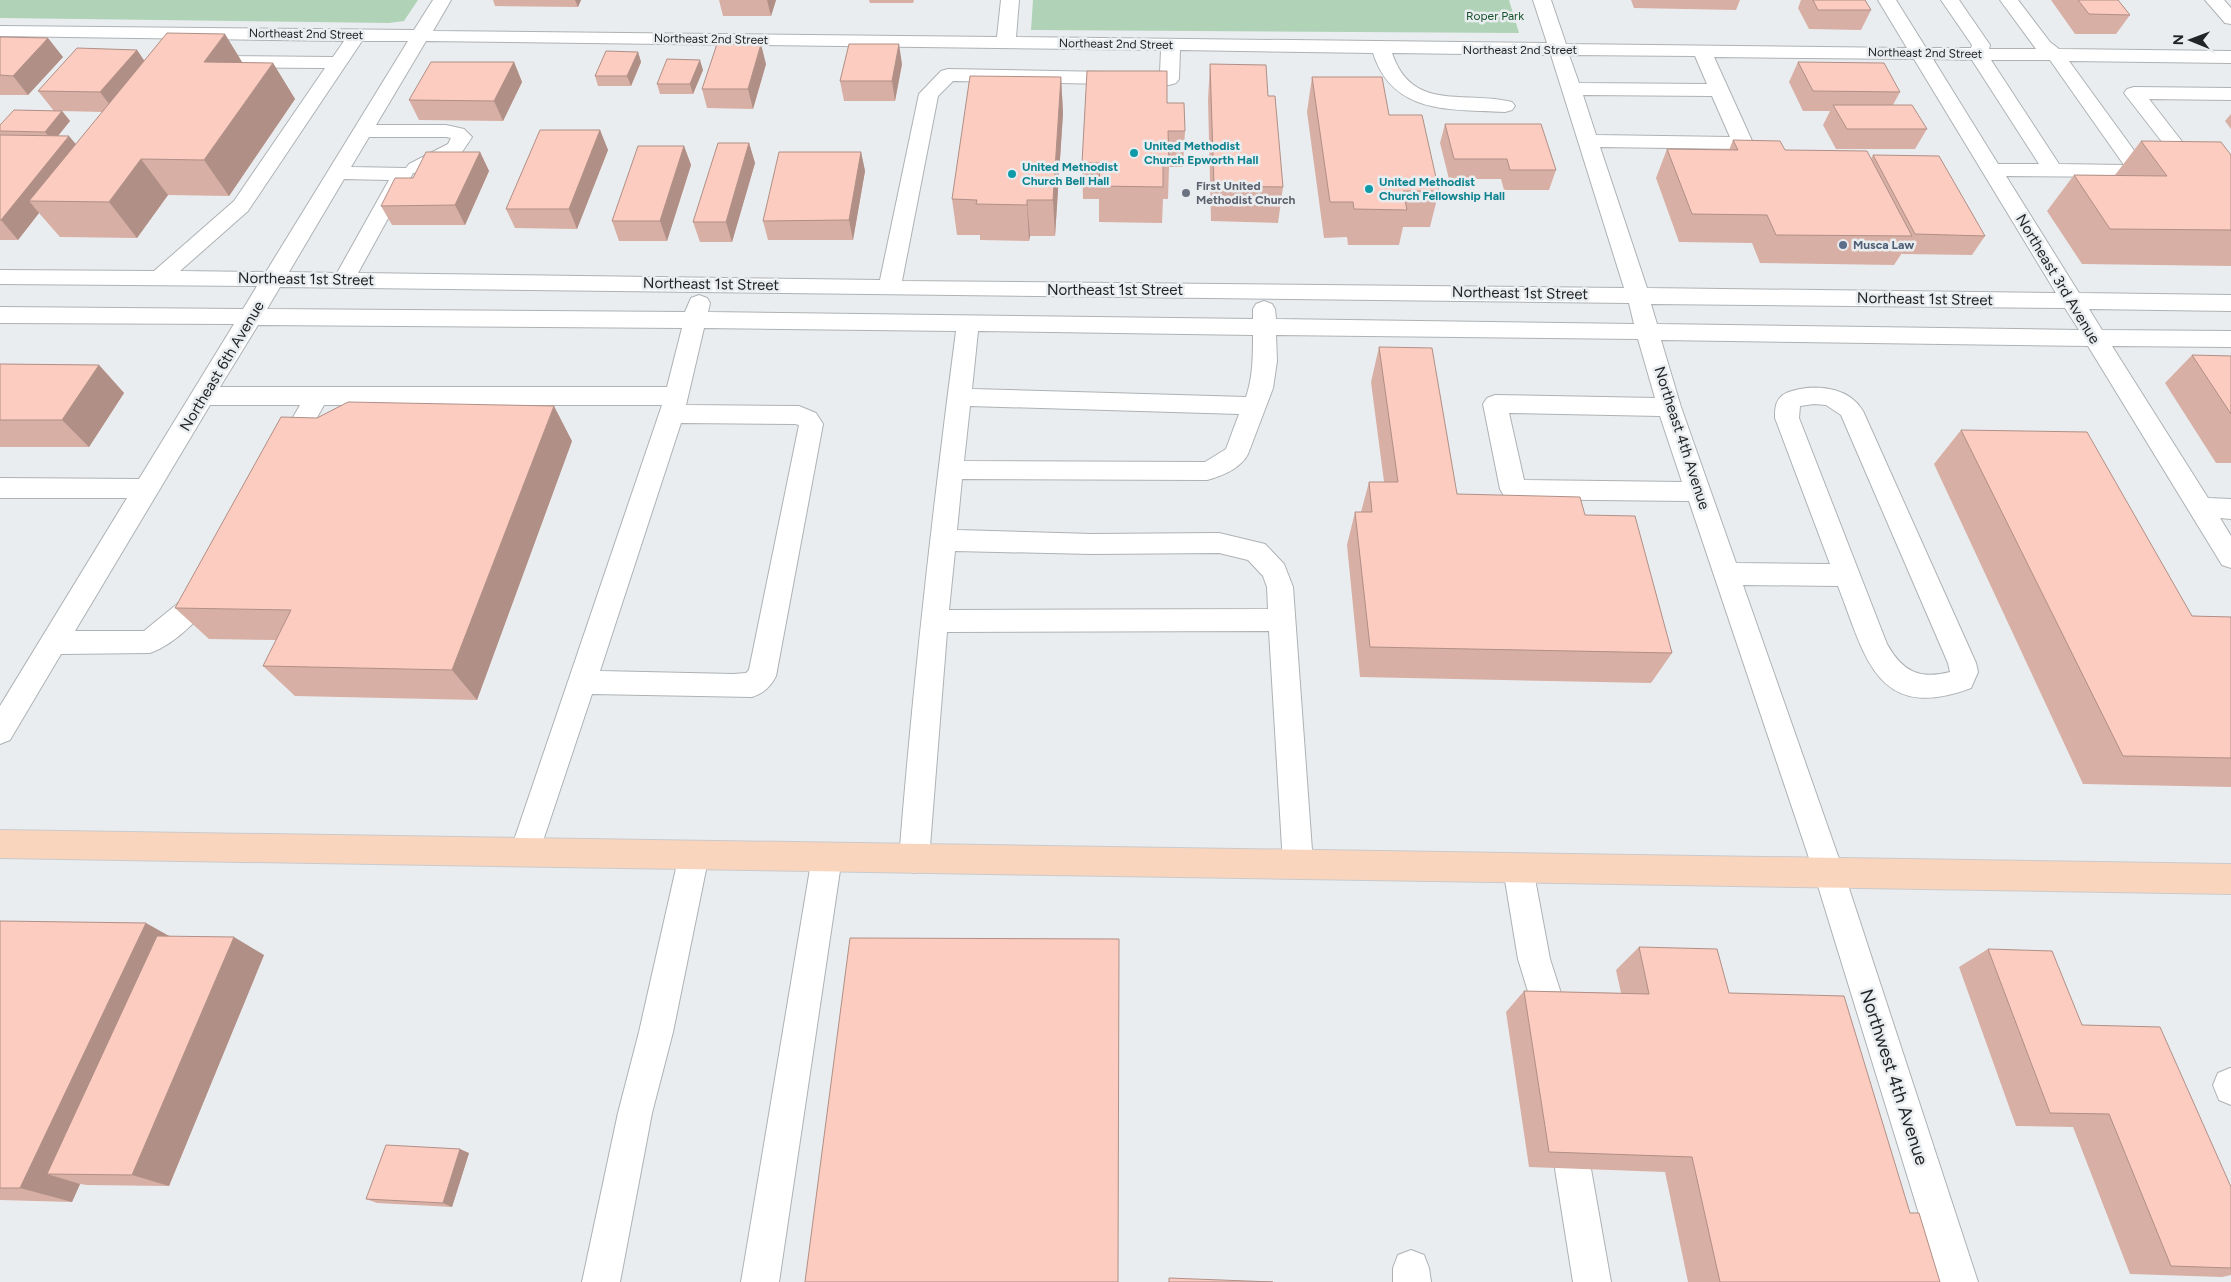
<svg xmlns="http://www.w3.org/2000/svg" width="2231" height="1282" font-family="Figtree,sans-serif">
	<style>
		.green { fill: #b0d3b8 }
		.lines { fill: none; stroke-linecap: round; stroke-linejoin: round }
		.minor-casing { stroke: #aeb2b4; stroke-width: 2 }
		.major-casing { stroke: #cacacb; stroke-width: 2 }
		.minor { fill: #fff; fill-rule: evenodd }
		.major { fill: #fad5be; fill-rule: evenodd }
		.wall { fill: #d8afa4; fill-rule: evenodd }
		.shaded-wall { fill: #b08f86 }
		.building { fill: #fbccbf; stroke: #b08f86 }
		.culture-dot { fill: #0f9aa8; stroke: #eaedf0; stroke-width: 2 }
		.worship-dot { fill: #6b7280; stroke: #eaedf0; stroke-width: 2 }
		.service-dot { fill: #5c6f8a; stroke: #eaedf0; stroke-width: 2 }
		.labels { text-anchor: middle; stroke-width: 5; stroke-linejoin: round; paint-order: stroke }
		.far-park-label { font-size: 12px; fill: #18532e; stroke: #eaedf0 }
		.far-street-label { font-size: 12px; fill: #232425; stroke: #eaedf0 }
		.far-culture-label { font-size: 12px; font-weight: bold; fill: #0d838f; stroke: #eaedf0; text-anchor: start }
		.far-worship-label { font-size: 12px; font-weight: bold; fill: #5b616d; stroke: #eaedf0; text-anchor: start }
		.far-service-label { font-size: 12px; font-weight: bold; fill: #4e5e75; stroke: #eaedf0; text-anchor: start }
		.street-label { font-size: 15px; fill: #232425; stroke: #eaedf0 }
		.near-street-label { font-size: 18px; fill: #232425; stroke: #eaedf0 }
	</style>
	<rect width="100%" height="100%" fill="#eaedf0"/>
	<path class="green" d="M0 0H418L404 21 389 23 0 18Z
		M1033 0H1509L1519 33 1031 30Z"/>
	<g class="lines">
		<g class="minor-casing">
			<path id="minor" d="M433 0H451L433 31 997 37 1001 0H1019L1016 37 1547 43 1533 0H1551L1566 44 1907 48 1878 0H1896L1926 48H1971L1972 45 1941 0H1959L1990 45 1989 49H2036L2000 0H2018L2050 42 2059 49 2231 51V63L2069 61 2149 171 2146 175 2139 177 2006 176 2079 293 2231 295V311L2089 309 2102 330 2231 331V347L2112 346 2208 498 2231 499V519L2220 518 2231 536V568L2222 565 2088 346 1661 340 1681 407 1736 563 1830 564 1775 418C1775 411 1775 404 1779 399 1784 392 1792 391 1800 389 1823 385 1850 389 1863 411L1976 663 1978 672 1971 688C1876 724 1865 655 1838 586L1743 585 1844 873 1978 1282H1940L1814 873 1689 501 1513 499 1504 496 1500 489 1483 404 1487 398 1495 395 1655 398 1638 339 1276 335 1277 361 1273 388 1248 454C1240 469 1222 476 1207 480L962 479 957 530 1092 534 1219 533 1265 544 1284 564 1293 587 1313 864 1309 874 1298 878 1287 874 1283 864 1269 631 947 632 929 859 925 869 914 873 903 869 899 859C913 682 933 507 956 331L704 328 686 405 799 406 816 413 823 424 776 676C770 687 764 693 752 697L592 694 536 862 525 866 514 862 510 852 662 405H324L296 455 287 458 278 455 275 449 300 405H210L75 631H144L182 600 197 580 206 577 215 580 219 588C207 613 176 644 150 653L61 654 10 740 0 744V706L127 498H0V478L139 479 234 324 0 323V307L243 309 257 286 0 284V270L154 271 234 201 325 68 210 67 203 65 201 61 206 53 213 51 221 56 333 57 344 41 0 36V26L414 30ZM362 41H408L266 272 180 271 248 211ZM426 41 1161 50 1160 73 948 69 941 71 919 94 880 280 358 273 413 173 423 172 462 152 472 137 464 129 446 125H376ZM1180 50 1373 53C1393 115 1450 109 1505 112L1512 110 1515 106 1512 102C1465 90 1412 113 1392 53L1551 55 1624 288 902 281 938 96 953 81 1169 85 1176 83 1179 79ZM1569 55 1695 56 1707 84 1579 83ZM1714 57 1914 59 2056 293 1647 288 1600 147 1743 149 1750 147 1753 143ZM1933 59 1972 60 2039 164H1998ZM1991 60H2050L2124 165 2059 164ZM1583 95 1712 96 1730 137 1596 135ZM369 137H446L451 138 448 144 409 164 406 168 351 167ZM344 179 389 180 337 273 289 272ZM280 287 1629 303 1634 324 1276 319 1275 309 1272 304 1264 301 1256 304 1253 309V319L708 312 710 303 707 298 699 295 691 298 685 312 267 309ZM1651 304 2065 308 2079 330 1657 324ZM258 325 682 328 667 387H220ZM978 331 1253 335C1253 356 1253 377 1246 397L972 389ZM1814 404 1826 405 1841 415 1948 663 1950 672C1919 680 1902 671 1887 644L1799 418 1800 406ZM970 406 1239 414 1226 449 1205 462 964 461ZM1509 413 1660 416 1682 482 1524 480ZM681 423 795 424 799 425 749 670 746 673 733 674 600 671ZM955 551 1092 554 1219 553 1248 560 1263 576 1267 587 1268 609 949 610Z
				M2205 0H2224L2231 8V24L2225 23Z
				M2134 87 2231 88V100L2149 99 2201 166 2204 170 2201 174 2194 176 2187 174 2124 93 2127 89Z
				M694 841 705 845 709 855 673 1032 652 1113 620 1282H582L618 1113 639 1032 679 855 683 845Z
				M827 843 838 847 842 857 779 1282H741L812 857 816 847Z
				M1518 854 1529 858 1533 868 1550 959 1567 1012 1562 1024 1550 1029 1538 1024 1518 959 1503 868 1507 858Z
				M2230 1068H2231V1105L2219 1100 2213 1085 2218 1073Z
				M1573 1151 1586 1156 1591 1169 1611 1282H1573L1555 1169 1560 1156Z
				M1411 1250 1424 1255 1429 1268 1431 1282H1393V1268L1398 1255Z"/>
		</g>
		<g class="major-casing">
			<path id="major" d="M0 830 2231 864V894L0 858Z"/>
		</g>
		<use href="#minor" class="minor"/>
		<use href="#major" class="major"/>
	</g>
	<path class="wall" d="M493 0H581L578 7 495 6Z
		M719 0H776L771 16H723Z
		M869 0H914L913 3H870Z
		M1631 0H1740L1736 10 1634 8Z
		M1801 0H1865L1871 10 1861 30 1809 29 1798 8Z
		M2051 0H2118L2130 15 2116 34H2075Z
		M0 37 63 57 28 95H0Z
		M137 50 144 61 273 63 295 99 229 196 168 195 137 238 60 237 39 213 18 240H0V125L54 111 38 91ZM62 111 103 112 76 144 58 136 70 121Z
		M638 52 641 62 631 86H598L595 76Z
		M514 62 522 82 503 121 419 120 409 100Z
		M1798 62 1900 92 1893 105 1927 129 1915 149H1836L1823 125 1830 111H1803L1789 82Z
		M766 64 753 109 707 108 702 89Z
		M902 64 895 101H844L840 81Z
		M1210 64 1268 96 1283 187 1278 223 1211 221 1208 100Z
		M703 70 693 94H660L657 84Z
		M1061 77 1063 113 1055 236H1030L1029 241 980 240V235H957L952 199Z
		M1312 77 1389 115 1439 191 1430 227H1403L1399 245H1348L1347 237 1324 238 1307 112Z
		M1167 103 1185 131 1183 167H1169L1168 199H1163L1162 223 1099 222V199H1083L1082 163Z
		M2231 114V129L2225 121Z
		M1445 124 1556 170 1549 190H1504L1501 179H1449L1440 143Z
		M600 130 608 150 577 229 515 228 506 209Z
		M1733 140 1785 150 1871 159 1873 155 1985 236 1972 255 1902 254V253L1894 265 1760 263 1752 243 1679 242 1656 178 1667 149 1729 150Z
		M2141 141 2231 155V266L2082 264 2047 211 2074 175H2115Z
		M749 143 755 163 732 242H700L693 222Z
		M684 146 691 165 667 241H619L612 221Z
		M480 152 489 171 465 225H392L381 206 413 178Z
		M861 152 865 171 853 240H768L763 221Z
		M1379 347 1457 494 1672 653 1651 683 1360 677 1347 545 1355 512H1361L1369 482H1384L1371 382Z
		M2192 355 2231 356V463H2216L2165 383Z
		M0 364 99 365 124 393 89 447H0Z
		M317 418 572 441 477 700 295 696 263 666 276 640 209 639 175 608Z
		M1961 430 2192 616 2231 617V787L2083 784 1934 464Z
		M0 921 170 936 264 955 169 1186 87 1185 80 1184 72 1202 0 1200Z
		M1639 947 1729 993 1910 1213 1940 1282H1688L1665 1172 1529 1167 1506 1012 1524 991 1621 993 1616 970Z
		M1988 949 2082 1025 2231 1187V1275L2222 1277 2130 1274 2073 1127 2016 1126 1959 967Z
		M469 1153 452 1207 377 1203 366 1199Z"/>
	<path class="shaded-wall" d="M575 0H581L578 7Z
		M767 0H776L771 16Z
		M225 34 247 70 204 62Z
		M48 38 63 57 28 95 13 76Z
		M761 44 766 64 753 109 748 89Z
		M899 44 902 64 895 101 892 81Z
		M137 50 150 69 115 112 100 92Z
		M638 52 641 62 631 86 627 76Z
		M700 60 703 70 693 94 690 84Z
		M514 62 522 82 503 121 494 101Z
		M273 63 295 99 229 196 204 160Z
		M1061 77 1063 113 1055 236 1053 200Z
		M62 111 70 121 53 142 45 132Z
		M600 130 608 150 577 229 569 209Z
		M69 136 85 155 29 201 39 213 18 240 1 220Z
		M749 143 755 163 732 242 726 222Z
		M684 146 691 165 667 241 660 221Z
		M480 152 489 171 465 225 455 205Z
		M861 152 865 171 853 240 849 220Z
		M141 159 168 195 137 238 109 202Z
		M1027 200 1030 236 1029 241 1027 205Z
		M99 365 124 393 89 447 62 420Z
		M554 406 572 441 477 700 452 670Z
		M146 923 187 946 47 1174 80 1184 72 1202 20 1188Z
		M234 937 264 955 169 1186 132 1175Z
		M460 1149 469 1153 452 1207 443 1203Z"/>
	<path class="building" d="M1813 0H1865L1871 10H1818Z
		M2078 0H2118L2130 15 2089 14Z
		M167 33 225 34 204 62 273 63 204 160 141 159 109 202 29 201Z
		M0 37 48 38 13 76 0 75Z
		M717 44H761L748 89H702Z
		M849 44H899L892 81H840Z
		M77 48 137 50 100 92 38 91Z
		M606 51 638 52 627 76H595Z
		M667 59 700 60 690 84H657Z
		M431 62H514L494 101 409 100Z
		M1798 62 1884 63 1900 92 1813 91Z
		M1210 64 1266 65 1268 96H1275L1283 187 1214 186Z
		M1087 71H1167V103H1184L1185 131H1168L1169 163H1163V187L1099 186 1100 163H1082Z
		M970 76 1061 77 1053 200H1027V205L976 204 977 200 952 199Z
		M1312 77H1382L1389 115H1422L1439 191H1403L1407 210 1354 209 1353 202H1330Z
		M1833 105H1912L1927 129H1847Z
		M14 110 62 111 45 132 0 131V125Z
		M1445 124H1541L1556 170H1510L1507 159H1454Z
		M540 130H600L569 209H506Z
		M0 135 69 136 1 220H0Z
		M1733 140 1780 141 1785 150 1867 151 1912 236 1776 235 1767 215 1692 214 1667 149 1738 150Z
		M2141 141 2221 142 2231 155V230L2110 229 2074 175 2167 176Z
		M718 143H749L726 222H693Z
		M638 146H684L660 221H612Z
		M426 152H480L455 205 381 206 395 178H413Z
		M779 152H861L849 220 763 221Z
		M1873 155 1939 156 1985 236 1915 234Z
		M1379 347 1432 348 1457 494 1580 497 1585 515 1635 516 1672 653 1370 647 1355 512H1372L1369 482H1398Z
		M2192 355 2231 356V414Z
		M0 364 99 365 62 420H0Z
		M348 402 554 406 452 670 263 666 291 610 175 608 281 417 317 418Z
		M1961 430 2087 432 2192 616 2231 617V758L2123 756Z
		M0 921 146 923 20 1188H0Z
		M157 936 234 937 132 1175 47 1174Z
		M850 938 1119 939 1118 1282H805Z
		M1639 947 1717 949 1729 993 1844 996 1910 1213H1919L1940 1282H1720L1692 1157 1549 1152 1524 991 1649 994Z
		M1988 949 2052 951 2082 1025 2160 1027 2231 1187V1268L2171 1266 2109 1114 2050 1113Z
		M386 1145 460 1149 443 1203 366 1199Z
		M1169 1278 1273 1282H1169Z"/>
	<g class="culture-dot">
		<circle cx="1134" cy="153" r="5"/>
		<circle cx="1012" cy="174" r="5"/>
		<circle cx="1369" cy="189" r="5"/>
	</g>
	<circle class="worship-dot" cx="1186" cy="193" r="5"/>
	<circle class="service-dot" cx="1843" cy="245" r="5"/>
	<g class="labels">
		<g class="far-park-label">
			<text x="1495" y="20">Roper Park</text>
		</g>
		<g class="far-street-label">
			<text transform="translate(306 34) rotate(1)" y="4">Northeast 2nd Street</text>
			<text transform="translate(711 39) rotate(1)" y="4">Northeast 2nd Street</text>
			<text transform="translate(1116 44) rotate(1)" y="4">Northeast 2nd Street</text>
			<text x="1520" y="54">Northeast 2nd Street</text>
			<text transform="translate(1925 53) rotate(1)" y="4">Northeast 2nd Street</text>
		</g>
		<g class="far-culture-label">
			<text x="1144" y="150">United Methodist<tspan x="1144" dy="14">Church Epworth Hall</tspan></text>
			<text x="1022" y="171">United Methodist<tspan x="1022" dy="14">Church Bell Hall</tspan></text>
			<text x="1379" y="186">United Methodist<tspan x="1379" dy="14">Church Fellowship Hall</tspan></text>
		</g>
		<g class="far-worship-label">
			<text x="1196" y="190">First United<tspan x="1196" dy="14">Methodist Church</tspan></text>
		</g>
		<g class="far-service-label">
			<text x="1853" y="249">Musca Law</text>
		</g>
		<g class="street-label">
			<text transform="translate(306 279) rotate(1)" y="5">Northeast 1st Street</text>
			<text transform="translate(2058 279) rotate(59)" y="5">Northeast 3rd Avenue</text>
			<text transform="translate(711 284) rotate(1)" y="5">Northeast 1st Street</text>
			<text x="1115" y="295">Northeast 1st Street</text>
			<text transform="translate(1520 293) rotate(1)" y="5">Northeast 1st Street</text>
			<text transform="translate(1925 299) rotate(1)" y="5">Northeast 1st Street</text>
			<text transform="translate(222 366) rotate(-59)" y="5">Northeast 6th Avenue</text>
			<text transform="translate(1682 438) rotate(72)" y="5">Northeast 4th Avenue</text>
		</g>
		<g class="near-street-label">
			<text transform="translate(1894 1077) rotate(72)" y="6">Northwest 4th Avenue</text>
		</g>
	</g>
	<g transform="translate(2191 40) rotate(271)" stroke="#eaedf0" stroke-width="4" paint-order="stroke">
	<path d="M0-4L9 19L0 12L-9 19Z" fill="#232425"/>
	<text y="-8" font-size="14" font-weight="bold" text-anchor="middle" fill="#232425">N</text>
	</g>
</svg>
